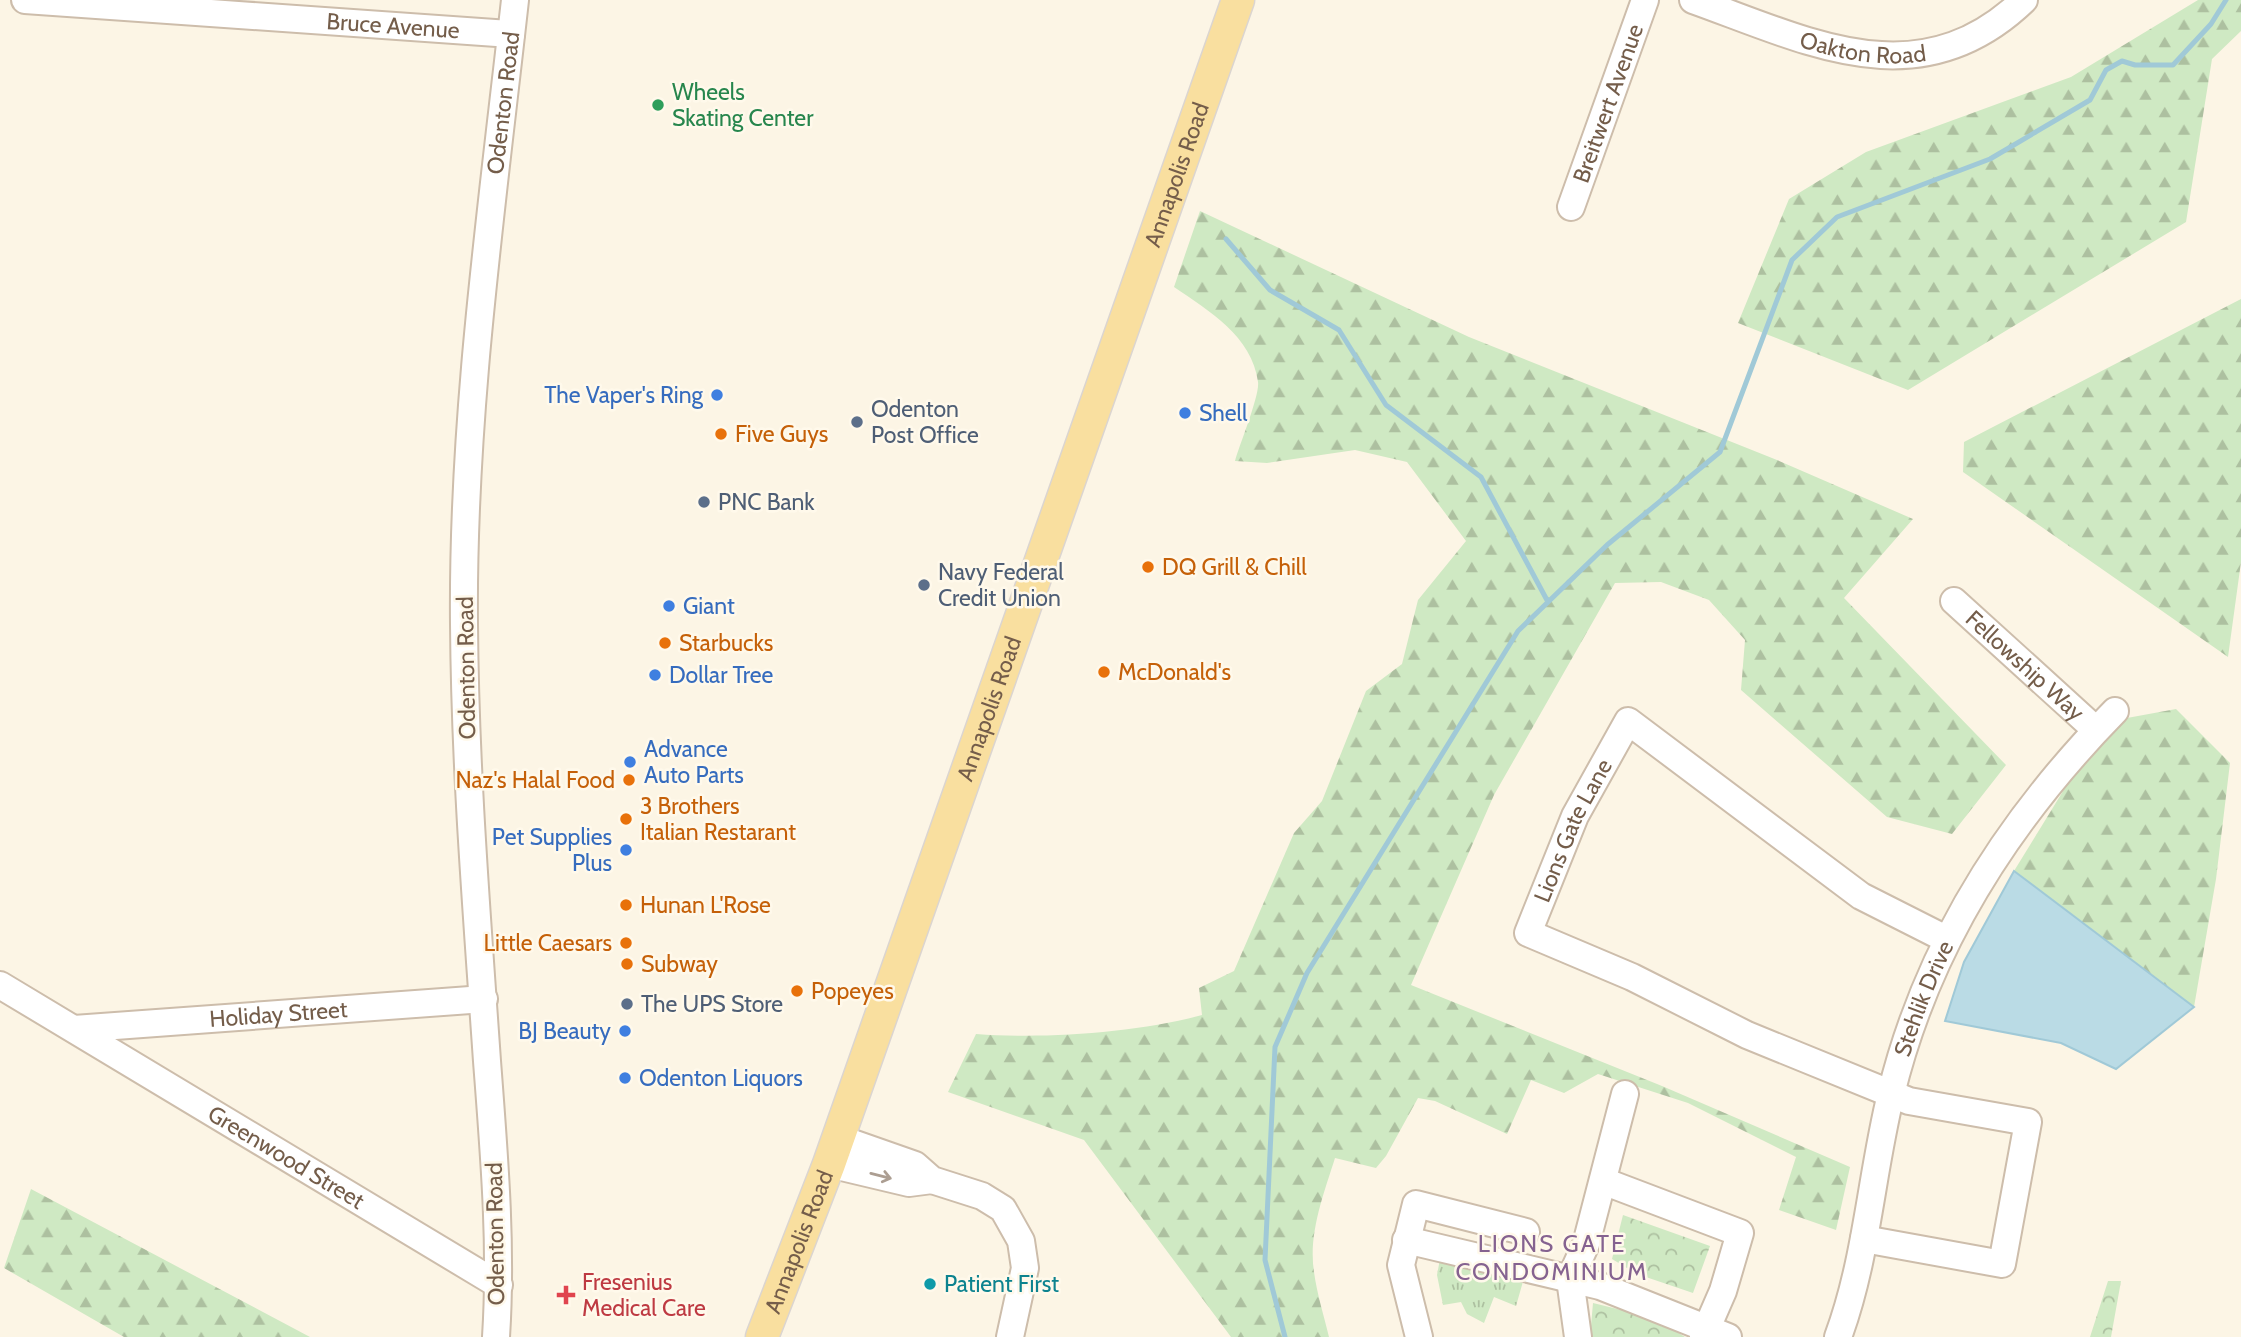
<svg xmlns="http://www.w3.org/2000/svg" width="2241" height="1337" font-family="Cabin,sans-serif">
	<style>
		.grass { fill: url(#grass-tufts) }
		.forest { fill: url(#forest-firs) }
		.park { fill: url(#park-crowns) }
		.water { fill: #badbe5; stroke: #a0c9d7; stroke-width: 2 }
		.lines { fill: none; stroke-linecap: round; stroke-linejoin: round }
		.stream { stroke: #a0c9d7; stroke-width: 5 }
		.minor-casing { stroke: #cdbdab; stroke-width: 30 }
		.major-casing { stroke: #dbd5d0; stroke-width: 35 }
		.minor { stroke: #fff; stroke-width: 26 }
		.major { stroke: #f9df9f; stroke-width: 32 }
		.oneway { stroke: #ac9e92 }
		.leisure-dot { fill: #2e9e5b; stroke: #fff9eb; stroke-width: 2.5 }
		.shop-dot { fill: #3f7fe0; stroke: #fff9eb; stroke-width: 2.5 }
		.service-dot { fill: #5c6f8a; stroke: #fff9eb; stroke-width: 2.5 }
		.food-dot { fill: #e8710a; stroke: #fff9eb; stroke-width: 2.5 }
		.culture-dot { fill: #0f9aa8; stroke: #fff9eb; stroke-width: 2.5 }
		.health-dot { fill: #e0444e; stroke: #fff9eb; stroke-width: 2.5 }
		.labels { text-anchor: middle; stroke-width: 5; stroke-linejoin: round; paint-order: stroke }
		.street-label { font-size: 23px; fill: #745d4a; stroke: #fff9eb }
		.leisure-label { font-size: 23px; fill: #27864d; stroke: #fff9eb; text-anchor: start }
		.shop-label { font-size: 23px; fill: #366cbe; stroke: #fff9eb; text-anchor: start }
		.service-label { font-size: 23px; fill: #4e5e75; stroke: #fff9eb; text-anchor: start }
		.food-label { font-size: 23px; fill: #c56008; stroke: #fff9eb; text-anchor: start }
		.health-label { font-size: 23px; fill: #be3a42; stroke: #fff9eb; text-anchor: start }
		.culture-label { font-size: 23px; fill: #0d838f; stroke: #fff9eb; text-anchor: start }
		.neighbourhood-label { font-size: 24px; letter-spacing: 2px; fill: #856290; stroke: #fff9eb }
	</style>
	<defs>
		<pattern id="grass-tufts" width="24" height="20" patternUnits="userSpaceOnUse" patternTransform="scale(1.75)"><rect width="24" height="20" fill="#cfe9c3"/><path d="M3 7l-1-3M5 7V3M7 7l1-3M15 17l-1-3M17 17v-4M19 17l1-3" fill="none" stroke="#adc0a0"/></pattern>
		<pattern id="forest-firs" width="22" height="20" patternUnits="userSpaceOnUse" patternTransform="scale(1.75)"><rect width="22" height="20" fill="#cfe9c3"/><path d="M5 1l3.5 6h-7zM16 11l3.5 6h-7z" fill="#adc0a0"/></pattern>
		<pattern id="park-crowns" width="20" height="18" patternUnits="userSpaceOnUse" patternTransform="scale(1.75)"><rect width="20" height="18" fill="#cfe9c3"/><path d="M2 6a3 3 0 1 1 6 0M12 15a3 3 0 1 1 6 0" fill="none" stroke="#adc0a0"/></pattern>
	</defs>
	<rect width="100%" height="100%" fill="#fcf5e5"/>
	<path class="grass" d="M1440 1259 1524 1278 1516 1306 1494 1297 1484 1323 1467 1314 1461 1302 1443 1305 1437 1275Z"/>
	<path class="forest" d="M2198 0H2241V31L2212 59 2186 222 1908 390 1738 323 1789 199 1866 152 2071 77Z
		M1200 211 1469 337 1777 460 1913 519 1844 598 2006 765 1952 834 1887 817 1741 690 1745 640 1709 600 1661 582 1615 583 1494 795 1411 985 1662 1086 1850 1167 1836 1230 1779 1210 1796 1157 1688 1103 1598 1074 1564 1093 1531 1080 1507 1134 1435 1101 1418 1098 1386 1156 1376 1168 1335 1158C1324 1193 1308 1234 1314 1272 1317 1294 1324 1316 1329 1337H1231L1084 1140 948 1092 976 1034C1045 1039 1135 1033 1202 1015L1199 988 1234 971 1294 833 1322 801 1366 691 1402 664 1418 600 1466 541 1407 462 1355 450 1267 463 1235 461C1239 446 1260 395 1258 382 1252 336 1209 311 1174 287Z
		M2241 299V562L2228 657 1963 472 1964 442Z
		M2176 709 2230 763 2216 879 2194 1007 2014 871 2068 783 2127 718Z
		M31 1189 310 1337H124L4 1268Z"/>
	<path class="park" d="M1623 1215 1710 1246 1693 1293 1637 1274 1612 1259Z
		M2108 1281H2121L2111 1337H2090Z
		M1593 1303 1654 1318 1685 1337H1590Z"/>
	<path class="water" d="M2014 871 2194 1007 2116 1069 2061 1043 1945 1021 1964 962Z"/>
	<g class="lines">
		<path class="stream" d="M1226 239 1270 290 1339 330 1386 405 1481 477 1548 602
			M1285 1337 1265 1260 1275 1047 1307 973 1518 631 1607 545 1720 452 1792 260 1837 217 1990 159 2090 100 2106 70 2122 61 2135 65H2173L2211 24 2226 0"/>
		<g class="minor-casing">
			<g id="minor">
				<path id="s1" d="M25 0 511 34"/>
				<path id="s2" d="M1693 0C1808 41 1919 101 2024 0"/>
				<path id="s3" d="M1571 207 1645 0"/>
				<path id="s4" d="M1954 601 2096 730"/>
				<path id="s5" d="M0 985 499 1285"/>
				<path id="s6" d="M74 1029 484 999"/>
				<path d="M838 1138 915 1165 932 1180 982 1196 1003 1209 1021 1241 1025 1268 1010 1337"/>
				<path d="M829 1164 909 1183 932 1180"/>
				<path d="M1603 1181 1740 1233 1723 1291 1703 1337"/>
				<path id="s7" d="M1864 1239 2002 1264 2028 1122 1909 1101 1747 1035 1632 977 1528 933 1575 816 1628 721 1861 896 1946 939"/>
				<path d="M1406 1240 1600 1286 1728 1337"/>
				<path id="s8" d="M496 1337C502 1245 494 1153 487 1061 477 916 465 770 464 624 462 416 492 207 515 0"/>
				<path d="M1419 1337 1401 1265 1416 1204 1526 1232"/>
				<path d="M1578 1337 1570 1279 1586 1244 1625 1094"/>
				<path id="s9" d="M1838 1337C1867 1259 1871 1175 1891 1094 1927 946 2009 819 2115 711"/>
			</g>
		</g>
		<g class="major-casing">
			<g id="major">
				<path id="s10" d="M762 1337 829 1164 1238 0"/>
			</g>
		</g>
		<use href="#minor" class="minor"/>
		<use href="#major" class="major"/>
	</g>
	<defs><path id="oneway-shaft" d="M-6 0H5M1.5-3L5.5 0L1.5 3" fill="none" stroke-width="1.6" stroke-linecap="round" stroke-linejoin="round" transform="scale(1.75)"/></defs>
	<use class="oneway" href="#oneway-shaft" transform="translate(881 1176) rotate(14)"/>
	<circle class="leisure-dot" cx="658" cy="105" r="7"/>
	<g class="shop-dot">
		<circle cx="717" cy="395" r="7"/>
		<circle cx="1185" cy="413" r="7"/>
		<circle cx="669" cy="606" r="7"/>
		<circle cx="655" cy="675" r="7"/>
		<circle cx="630" cy="762" r="7"/>
		<circle cx="626" cy="850" r="7"/>
		<circle cx="625" cy="1031" r="7"/>
		<circle cx="625" cy="1078" r="7"/>
	</g>
	<g class="service-dot">
		<circle cx="857" cy="422" r="7"/>
		<circle cx="704" cy="502" r="7"/>
		<circle cx="924" cy="585" r="7"/>
		<circle cx="627" cy="1004" r="7"/>
	</g>
	<g class="food-dot">
		<circle cx="721" cy="434" r="7"/>
		<circle cx="1148" cy="567" r="7"/>
		<circle cx="665" cy="643" r="7"/>
		<circle cx="1104" cy="672" r="7"/>
		<circle cx="629" cy="780" r="7"/>
		<circle cx="626" cy="819" r="7"/>
		<circle cx="626" cy="905" r="7"/>
		<circle cx="626" cy="943" r="7"/>
		<circle cx="627" cy="964" r="7"/>
		<circle cx="797" cy="991" r="7"/>
	</g>
	<circle class="culture-dot" cx="930" cy="1284" r="7"/>
	<path class="health-dot" d="M562.5 1284.5h7v7h7v7h-7v7h-7v-7h-7v-7h7z"/>
	<g class="labels">
		<g class="street-label">
			<text dy="8" stroke="none"><textPath href="#s1" startOffset="369">Bruce Avenue</textPath></text>
			<text dy="8" stroke="none"><textPath href="#s2" startOffset="178">Oakton Road</textPath></text>
			<text dy="8" stroke="none"><textPath href="#s8" startOffset="1237">Odenton Road</textPath></text>
			<text dy="8" stroke="none"><textPath href="#s3" startOffset="110">Breitwert Avenue</textPath></text>
			<text dy="8" stroke="none"><textPath href="#s10" startOffset="1234">Annapolis Road</textPath></text>
			<text dy="8" stroke="none"><textPath href="#s4" startOffset="96">Fellowship Way</textPath></text>
			<text transform="translate(466 668) rotate(-91)" y="8">Odenton Road</text>
			<text dy="8" stroke="none"><textPath href="#s10" startOffset="668">Annapolis Road</textPath></text>
			<text dy="8" stroke="none"><textPath href="#s7" startOffset="934">Lions Gate Lane</textPath></text>
			<text dy="8" stroke="none"><textPath href="#s9" startOffset="350">Stehlik Drive</textPath></text>
			<text dy="8" stroke="none"><textPath href="#s6" startOffset="205">Holiday Street</textPath></text>
			<text dy="8" stroke="none"><textPath href="#s5" startOffset="334">Greenwood Street</textPath></text>
			<text transform="translate(495 1234) rotate(-91)" y="8">Odenton Road</text>
			<text dy="8" stroke="none"><textPath href="#s10" startOffset="102">Annapolis Road</textPath></text>
		</g>
		<g class="leisure-label">
			<text x="672" y="100">Wheels<tspan x="672" dy="26">Skating Center</tspan></text>
		</g>
		<g class="shop-label">
			<text x="703" y="403" text-anchor="end">The Vaper's Ring</text>
			<text x="1199" y="421">Shell</text>
			<text x="683" y="614">Giant</text>
			<text x="669" y="683">Dollar Tree</text>
			<text x="644" y="757">Advance<tspan x="644" dy="26">Auto Parts</tspan></text>
			<text x="612" y="845" text-anchor="end">Pet Supplies<tspan x="612" dy="26">Plus</tspan></text>
			<text x="611" y="1039" text-anchor="end">BJ Beauty</text>
			<text x="639" y="1086">Odenton Liquors</text>
		</g>
		<g class="service-label">
			<text x="871" y="417">Odenton<tspan x="871" dy="26">Post Office</tspan></text>
			<text x="718" y="510">PNC Bank</text>
			<text x="938" y="580">Navy Federal<tspan x="938" dy="26">Credit Union</tspan></text>
			<text x="641" y="1012">The UPS Store</text>
		</g>
		<g class="food-label">
			<text x="735" y="442">Five Guys</text>
			<text x="1162" y="575">DQ Grill &amp; Chill</text>
			<text x="679" y="651">Starbucks</text>
			<text x="1118" y="680">McDonald's</text>
			<text x="615" y="788" text-anchor="end">Naz's Halal Food</text>
			<text x="640" y="814">3 Brothers<tspan x="640" dy="26">Italian Restarant</tspan></text>
			<text x="640" y="913">Hunan L'Rose</text>
			<text x="612" y="951" text-anchor="end">Little Caesars</text>
			<text x="641" y="972">Subway</text>
			<text x="811" y="999">Popeyes</text>
		</g>
		<g class="health-label">
			<text x="582" y="1290">Fresenius<tspan x="582" dy="26">Medical Care</tspan></text>
		</g>
		<g class="culture-label">
			<text x="944" y="1292">Patient First</text>
		</g>
		<g class="neighbourhood-label">
			<text x="1552" y="1252">LIONS GATE<tspan x="1552" dy="28">CONDOMINIUM</tspan></text>
		</g>
	</g>
</svg>
